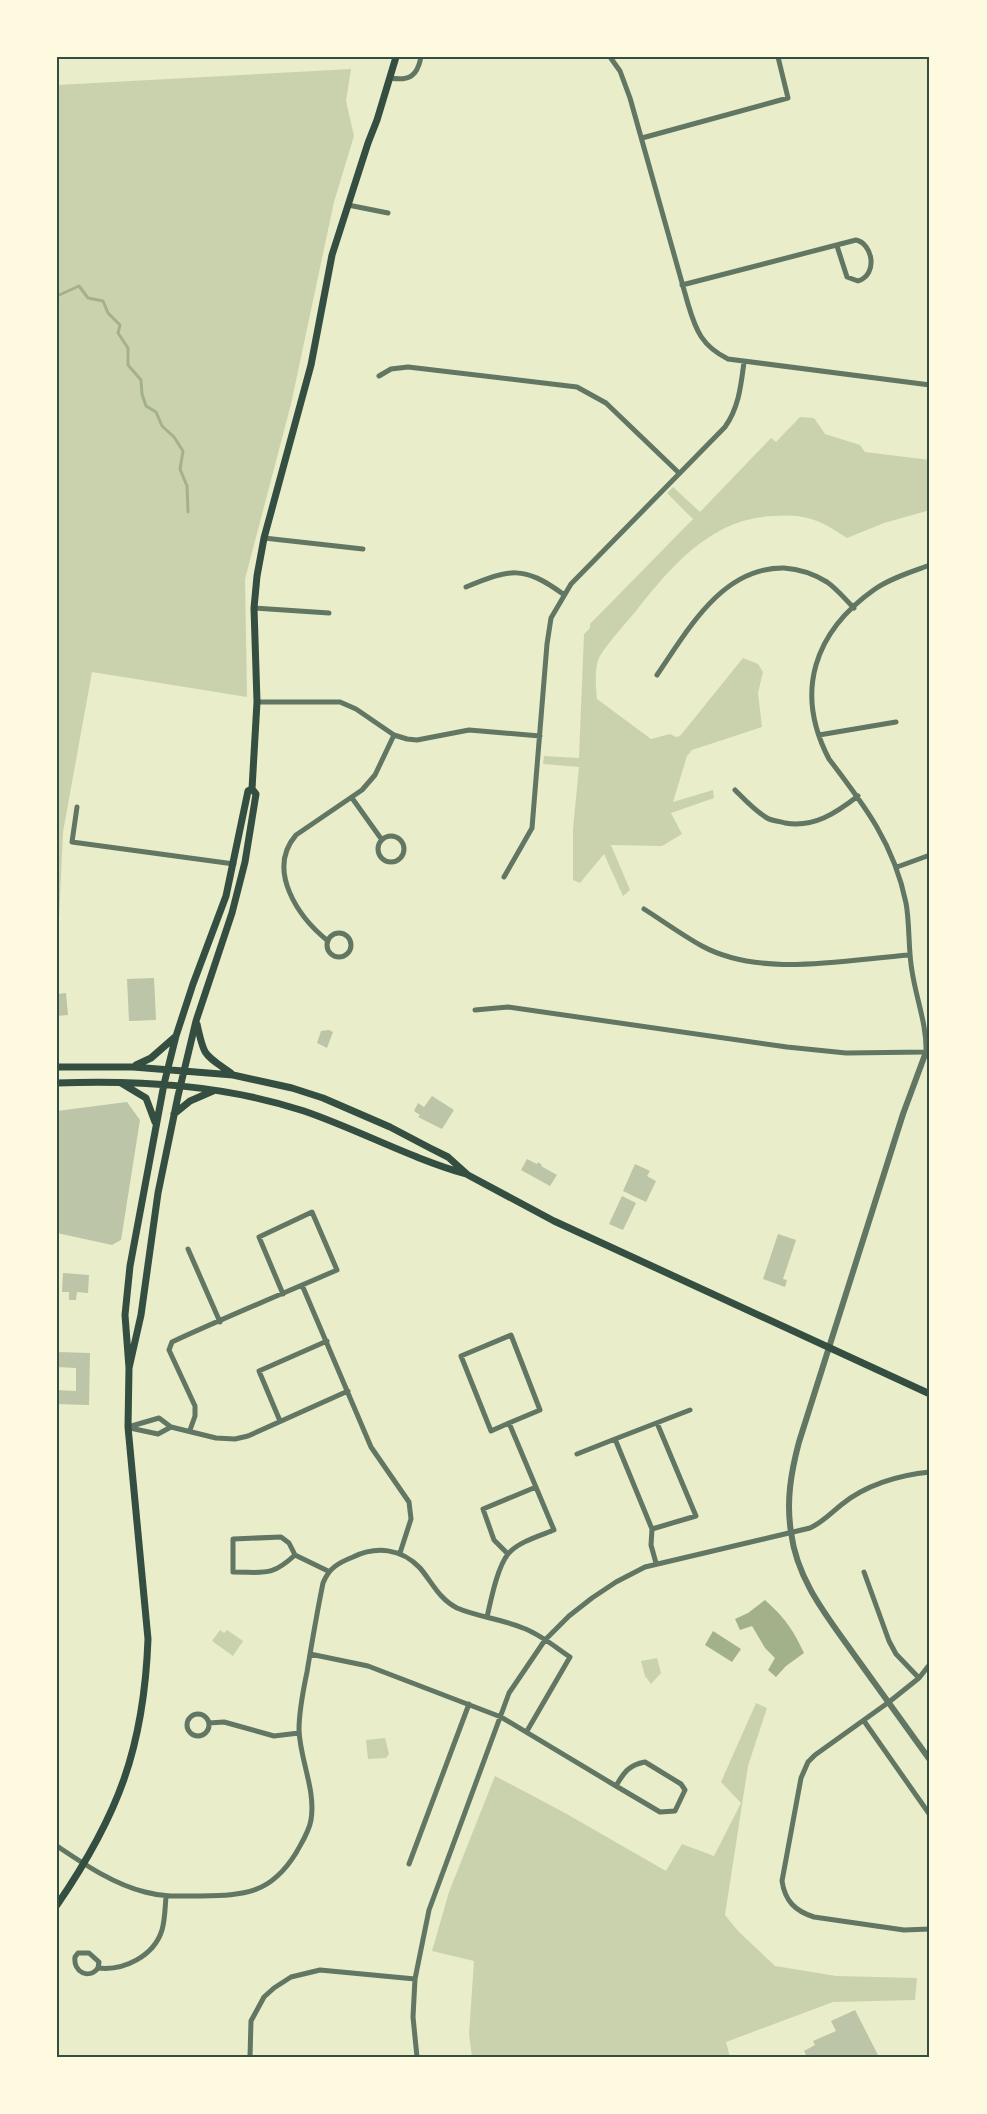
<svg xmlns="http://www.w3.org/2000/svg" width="987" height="2114" font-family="'Open Sans',sans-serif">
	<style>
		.green { fill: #cad2ad }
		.water { fill: #a3b18a }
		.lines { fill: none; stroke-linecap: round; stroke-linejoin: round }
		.stream { stroke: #a3b18a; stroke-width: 3 }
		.building { fill: #bcc5a7 }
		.minor { stroke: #617663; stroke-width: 5 }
		.tertiary { stroke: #617663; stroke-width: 6 }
		.secondary { stroke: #344e41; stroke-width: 7 }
		.neatline { fill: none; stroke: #344e41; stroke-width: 2 }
	</style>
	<rect width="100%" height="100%" fill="#e9edc9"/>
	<path class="green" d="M351 69 346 101 354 136 334 202 291 404 245 579 247 697 92 672 63 832 57 962V85Z
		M800 417 814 418 825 434 860 445 865 452 930 460V510L884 523 847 538C836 531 823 522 811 519 799 515 786 515 774 516 712 518 672 565 636 611 626 623 605 646 599 658 594 669 596 688 597 699L651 739 670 734 676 737 680 736 743 658 758 664 763 672 758 693 762 727 692 750 687 756 673 802 713 790 714 798 671 813 682 834 662 846 611 845 630 890 623 896 604 854 580 883 573 880V829L579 767 543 764 544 756 579 758 584 634 590 628V624L693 519 667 493 673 487 700 512 771 438 776 442Z
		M220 1630 224 1633 227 1630 243 1641 233 1656 212 1641Z
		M657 1658 661 1673 651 1684 645 1676 641 1661Z
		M756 1703 767 1708 748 1766 725 1915 738 1931 775 1966 836 1976 917 1978 915 2000 833 2002 726 2042 730 2057H472L469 2034 474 1961 432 1951 449 1892 495 1776 565 1813 666 1871 682 1844 714 1856 741 1803 721 1782Z
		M385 1738 389 1754 386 1758 368 1759 366 1740Z"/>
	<path class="water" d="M765 1600C784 1617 793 1629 804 1653L786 1666 776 1677 768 1670 775 1658 765 1648 752 1626 740 1630 735 1619 748 1613Z
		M713 1631 741 1649 732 1662 705 1645Z"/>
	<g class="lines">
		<path class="stream" d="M57 296 79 286 88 298 103 301 108 313 120 325 118 333 128 348V365L141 380 142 394 146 406 156 412 162 426 174 437 183 451 180 469 187 486 188 512"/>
	</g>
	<path class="building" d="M154 978 156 1020 129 1021 127 979Z
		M66 993 68 1015 57 1016V994Z
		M329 1030 333 1032 327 1048 317 1043 321 1031Z
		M432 1096 454 1110 442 1129 418 1117 420 1115 414 1111 418 1103 424 1107Z
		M127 1102 140 1120 121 1240 112 1245 57 1233V1111Z
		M527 1159 537 1164 538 1162 542 1165 541 1166 557 1175 550 1186 521 1170Z
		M635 1164 650 1171 647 1176 656 1181 646 1202 623 1191Z
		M622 1196 636 1203 623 1230 609 1224Z
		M778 1234 796 1240 783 1279 787 1280 785 1287 763 1279Z
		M63 1273 89 1275 88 1293 77 1292 76 1300H69V1292H62Z
		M57 1352 90 1353 89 1405 57 1404V1390L76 1391V1368L57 1367Z
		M855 2010 879 2057H807L804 2051 815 2045 813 2041 836 2031 831 2021Z"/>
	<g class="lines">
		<path class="minor" d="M610 57 620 71 630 98 688 304C696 331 702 346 728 359L930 385
			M390 78C409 81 417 77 421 57
			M642 138 788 98 778 57
			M348 205 388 213
			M682 285 856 240C872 243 879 274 858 281L847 277 837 246
			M379 376 391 369 408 367 577 387 606 403 679 473
			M264 538 363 549
			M466 587C510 569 523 565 563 594
			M254 608 329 613
			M657 675C688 630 722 567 784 568 799 569 814 574 827 582 837 589 845 599 854 608
			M257 702H340L356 709 394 735 407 739 417 740 469 730 540 736
			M819 735 896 722
			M735 790C745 800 755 811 767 818 772 821 779 821 785 823 814 828 836 813 858 796
			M352 798 382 840
			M77 807 72 842 234 864
			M378 849a13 13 0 1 1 26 0a13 13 0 1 1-26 0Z
			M897 867 930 855
			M504 877 532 828 547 644 551 618 571 584 725 427C739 407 741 385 744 362
			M644 909C663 921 682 935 702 946 761 978 844 960 909 955
			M327 945a12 12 0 1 1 24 0a12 12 0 1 1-24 0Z
			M328 941C298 917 266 870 296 835L362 790 375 775 394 735
			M475 1010 508 1007 787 1047 846 1053 926 1052C927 1025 916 998 912 971 908 949 910 925 906 903 894 844 865 806 829 759 794 692 814 632 875 589 891 578 911 572 930 565
			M188 1249 220 1322
			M302 1285 371 1447 409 1502 411 1519 400 1553
			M280 1421 259 1371 327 1341
			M128 1427 159 1418 171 1427 216 1438 235 1439 248 1436 348 1391
			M130 1428 158 1434 171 1427
			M190 1430 195 1416V1406L169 1350 172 1342C226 1317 282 1294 337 1270L312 1212 259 1237 283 1294
			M577 1454 615 1439
			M652 1529 696 1516 657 1423
			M508 1554 494 1540 483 1509 536 1487
			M295 1555C271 1577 265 1572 233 1572V1539L281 1537 289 1543 295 1555 328 1571
			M656 1563 651 1545 652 1529 615 1439 690 1410
			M864 1572 889 1641 896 1654 919 1678
			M487 1617C491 1600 497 1568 508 1554 518 1542 539 1536 554 1530L509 1423 491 1431 461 1356 511 1335 540 1410 509 1423
			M310 1654 368 1666 501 1717 616 1786
			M930 1664 919 1678 889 1702 815 1755 808 1762 801 1778 782 1881C785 1901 795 1911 814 1917L904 1930 930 1929
			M187 1725a11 11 0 1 1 22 0a11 11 0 1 1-22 0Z
			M864 1721 930 1815
			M209 1723 224 1722 274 1736 299 1733
			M645 1762 681 1784 685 1790 675 1811 660 1812 616 1786C624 1772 629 1765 645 1762Z
			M57 1846C84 1864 113 1884 145 1892 163 1897 180 1896 199 1896 244 1895 270 1895 296 1853 302 1842 309 1832 311 1820 316 1790 300 1760 299 1730 299 1711 303 1691 307 1672 312 1642 317 1612 323 1583 329 1568 338 1563 353 1557 376 1546 401 1548 420 1568 432 1582 439 1599 457 1608 478 1617 502 1619 523 1628 540 1634 555 1647 570 1657L527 1731
			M409 1864 469 1704
			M98 1968 99 1962 89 1953H78L75 1957C73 1972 89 1980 98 1968 124 1971 154 1956 162 1930 165 1920 165 1907 166 1897
			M250 2057 251 2021 264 1997 274 1988 291 1977 320 1970 415 1979
			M417 2057 413 2017 415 1979 429 1910 509 1693 545 1640 569 1616 592 1598 616 1582 645 1567 810 1528C823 1522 830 1514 841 1505 865 1485 899 1475 930 1472"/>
		<path class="tertiary" d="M930 1052H926L903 1114 799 1442C791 1472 786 1501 791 1532 797 1582 830 1620 858 1660 882 1693 906 1727 930 1760"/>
		<path class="secondary" d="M197 1024C204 1057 204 1054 231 1073
			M136 1065 151 1058 175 1037
			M57 1067H133L233 1075 292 1088 323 1098 390 1127 430 1148 448 1157 468 1175 554 1221 930 1394
			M57 1083C141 1080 224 1085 304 1111 359 1130 410 1158 466 1174
			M121 1083 146 1098 155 1122
			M174 1114 190 1101 213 1091
			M129 1368 141 1315 158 1193 178 1096 196 1021 232 913 245 862 256 794 252 789 257 702 254 608 257 576 264 538 311 365 332 255 368 143 377 120 396 57
			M57 1905C118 1816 144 1748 148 1639L128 1427 129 1368 125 1315 130 1266 164 1084 176 1036 193 984 226 896 248 791 252 789"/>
	</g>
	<rect width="987" height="2114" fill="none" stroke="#fefae0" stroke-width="117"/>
	<rect x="58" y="58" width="870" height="1998" class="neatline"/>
</svg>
